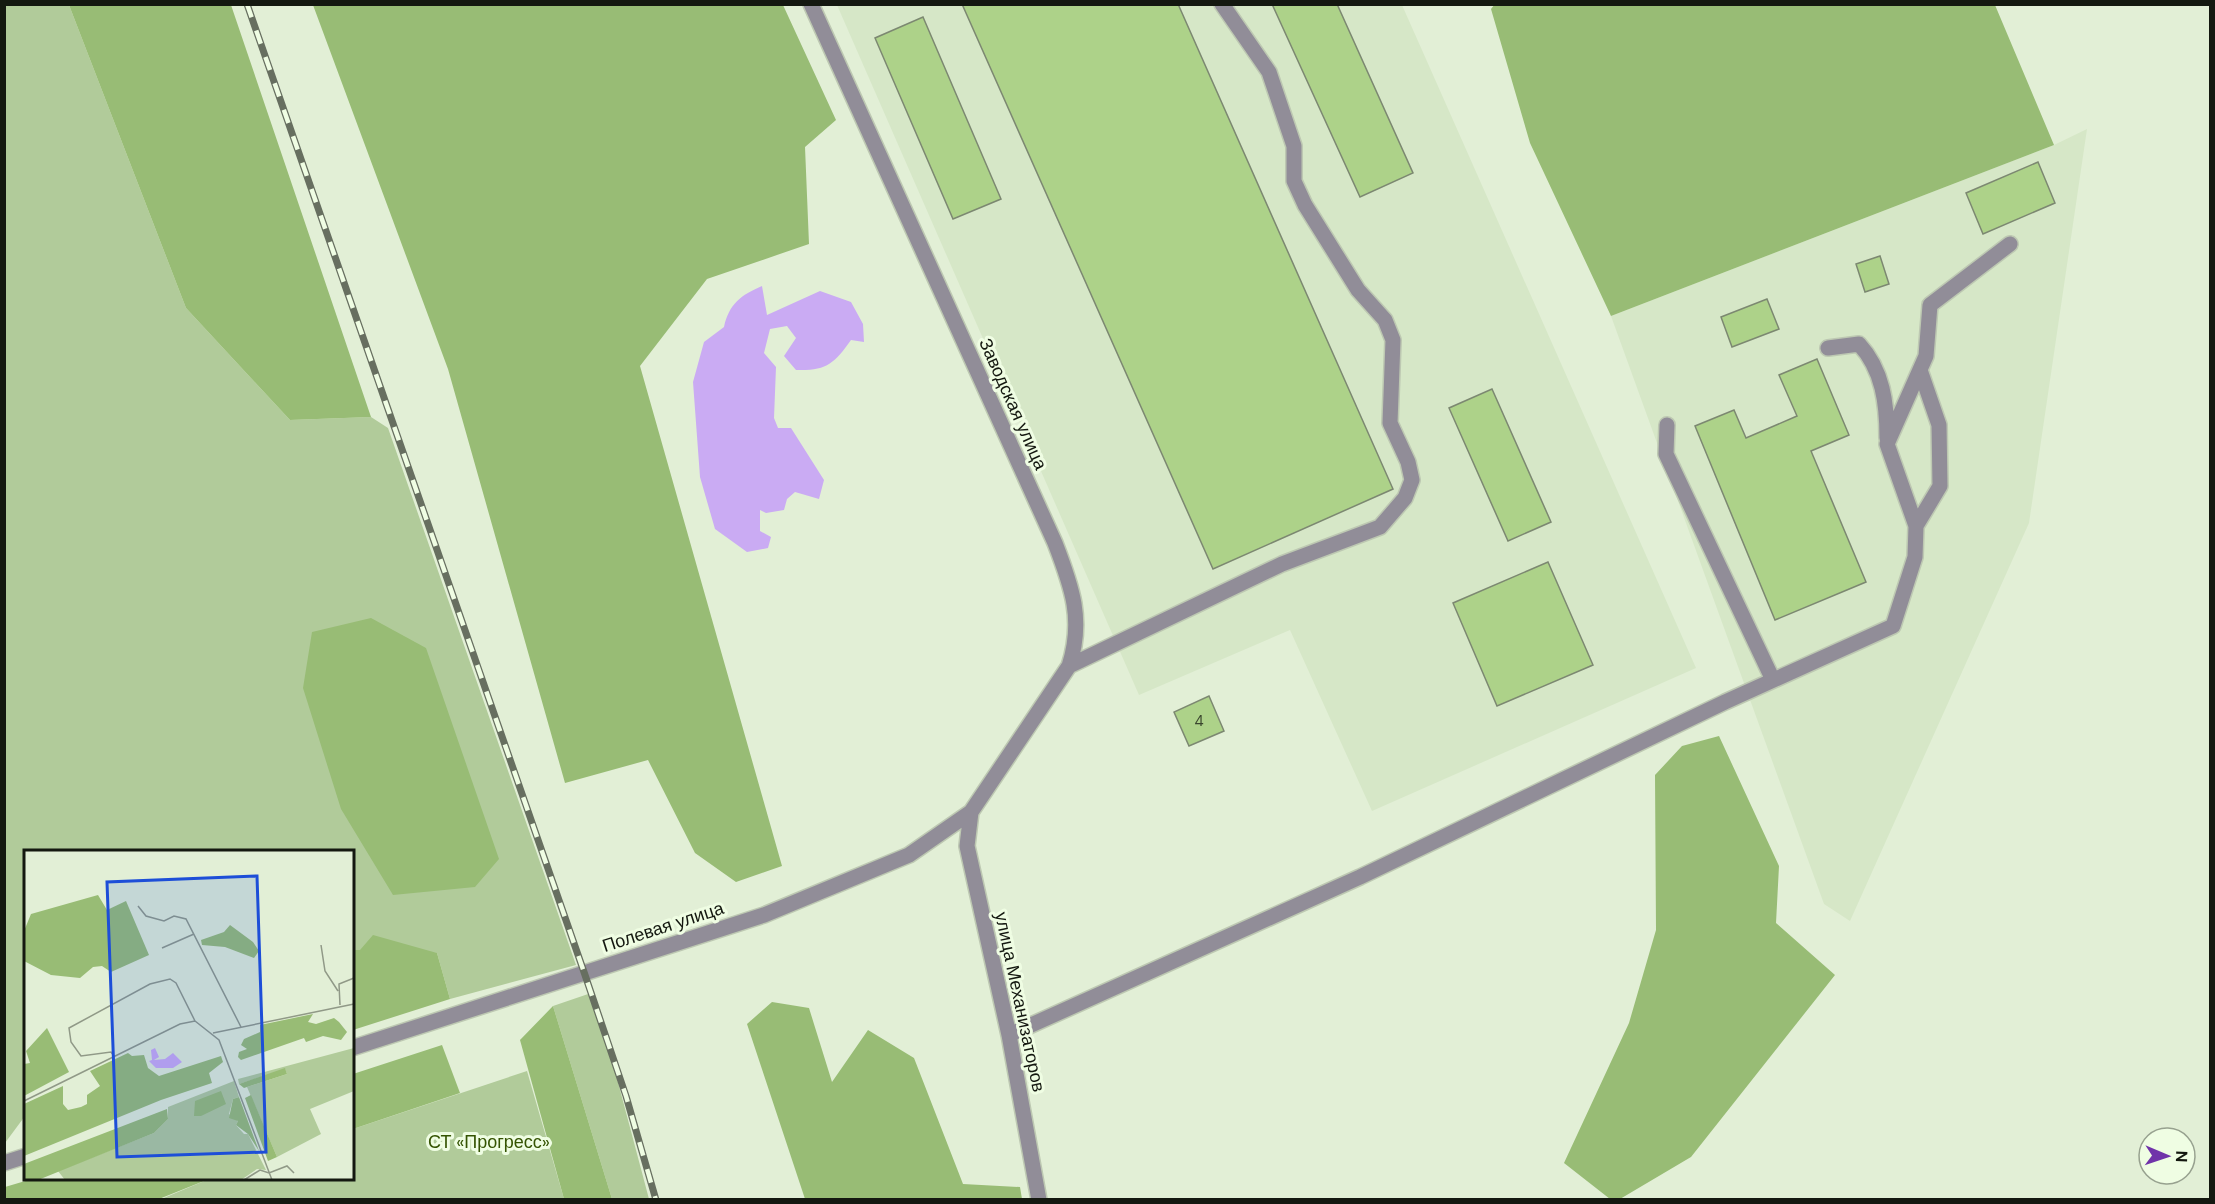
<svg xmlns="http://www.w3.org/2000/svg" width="2215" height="1204" font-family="'DM Sans',sans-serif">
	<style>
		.built { fill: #d6e7c7 }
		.green { fill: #b1cb9a }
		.forest { fill: #98bc75 }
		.water { fill: #caabf3 }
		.building { fill: #add289; stroke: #7c8871; stroke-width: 1.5 }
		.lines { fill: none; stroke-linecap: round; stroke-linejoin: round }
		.minor-casing { stroke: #bdc8b2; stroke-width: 18 }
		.minor { stroke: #918d98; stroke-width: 15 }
		.rail-casing { stroke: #676f60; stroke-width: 7 }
		.rail { stroke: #effde3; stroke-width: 4.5; stroke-dasharray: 14; stroke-linecap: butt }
		.labels { text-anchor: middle; stroke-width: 6; stroke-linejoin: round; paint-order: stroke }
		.number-label { font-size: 15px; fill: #3a462e }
		.street-label { font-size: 18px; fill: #141810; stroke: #effde3 }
		.park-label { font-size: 18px; fill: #345302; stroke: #effde3 }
		.inset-road { fill: none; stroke: #909987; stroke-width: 1.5 }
		.view { fill: #1d4ed8; fill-opacity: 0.15; stroke: #1d4ed8; stroke-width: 3 }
		.inset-edge { fill: none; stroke: #141810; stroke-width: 3 }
	</style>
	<rect width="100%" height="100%" fill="#e2efd6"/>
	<path class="built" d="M837 5H1402L1696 668 1372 811 1290 630 1139 695Z
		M2087 129 2029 523 1850 921 1824 904 1611 316 2054 145Z"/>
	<path class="green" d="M5 5H69L186 308 290 420 371 417 388 428 576 965 450 999 437 953 353 950 352 852H26L25 1116 5 1143Z
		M594 992 649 1199H612L553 1006Z
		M527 1071 564 1199 159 1200 209 1179 352 1178 353 1129Z"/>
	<path class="forest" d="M1495 4 1995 5 2054 145 1611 316 1530 143 1491 9Z
		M69 5H231L371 417 290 420 186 308Z
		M313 5H783L836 120 805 147 809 244 707 279 640 366 782 866 736 882 695 853 648 760 565 783 448 369Z
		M371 618 426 648 499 859 475 887 393 895 341 809 303 688 312 632Z
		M1719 736 1779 866 1776 923 1835 975 1691 1157 1620 1199H1610L1564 1163 1629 1023 1656 930 1655 775 1682 746Z
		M373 935 437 953 450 999 353 1030V950H360Z
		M772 1002 809 1008 832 1082 868 1030 914 1058 963 1184 1020 1187 1022 1199H805L747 1024Z
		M553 1006 612 1199H564L520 1040Z
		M442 1045 460 1093 353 1129V1074Z
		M32 1179V1178L209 1179 159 1199H5V1187Z"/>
	<path class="water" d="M762 286 767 315 820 291 851 302 863 324 864 342 851 340C834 364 826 371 796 370L784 356 796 338 787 326 770 329 764 353 776 367 774 418 778 428H791L824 480 819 499 795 492 787 499 784 510 766 513 760 510V531L771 537 768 548 747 552 715 529 700 477 693 382 704 342 724 327C729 304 741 295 762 286Z"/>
	<path class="building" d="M962 4H1178L1393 489 1213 569Z
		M1272 4H1337L1413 173 1360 197Z
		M923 17 1001 199 953 219 875 38Z
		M2038 162 2055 203 1983 234 1966 193Z
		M1880 256 1889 284 1865 292 1856 264Z
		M1767 299 1779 329 1732 347 1721 317Z
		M1817 359 1849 435 1811 451 1866 582 1775 620 1695 426 1734 410 1746 438 1797 416 1779 375Z
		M1492 389 1551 522 1508 541 1449 408Z
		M1548 562 1593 665 1497 706 1453 603Z
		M1209 696 1224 731 1189 746 1174 712Z"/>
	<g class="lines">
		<g class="minor-casing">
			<path id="minor" d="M1828 348 1859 344C1883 370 1887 404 1887 438
				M1667 425 1666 454 1773 680
				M1916 526 1940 486 1939 425 1920 370
				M1069 666 1282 564 1380 527 1405 498 1412 480 1408 462 1390 423 1393 340 1385 320 1358 290 1305 205 1294 181V146L1269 72 1222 4
				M971 812 967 846 1009 1035 1039 1200
				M1009 1035 1360 877 1725 702 1893 626 1915 557 1916 526 1887 444 1926 356 1930 305 2010 244
				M352 1048 764 915 909 855 971 812 1069 666C1084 620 1072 587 1055 543L811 4
				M4 1163 26 1156"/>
		</g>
		<use href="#minor" class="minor"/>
		<g class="rail-casing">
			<path id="rail" d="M247 4 584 972 626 1096 656 1200"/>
		</g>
		<use href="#rail" class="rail"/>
	</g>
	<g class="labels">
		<g class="number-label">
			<text x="1199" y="726">4</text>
		</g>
		<g class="street-label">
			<text transform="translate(1013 404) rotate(66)" y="6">Заводская улица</text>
			<text transform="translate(663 927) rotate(-18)" y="6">Полевая улица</text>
			<text transform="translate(1020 1002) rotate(78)" y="6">улица Механизаторов</text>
		</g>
		<g class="park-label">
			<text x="489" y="1148">СТ «Прогресс»</text>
		</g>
	</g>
	<g transform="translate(24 850)">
		<rect width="330" height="330" fill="#e2efd6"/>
		<path d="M330 198V241L286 259 297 284 253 307 223 237 263 224 261 219 215 234 214 229ZM210 231 215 247 209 249 205 264 214 271 212 275 220 284H224L242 320 233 319 217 330H41L34 321 130 283 144 269V257Z" fill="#b1cb9a"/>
		<path d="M74 45 83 60 102 51 125 105 87 122 78 116 69 117 56 128 27 125 0 111V81L7 64ZM206 75 229 92 235 101 230 108 201 97 178 95 177 90 200 82ZM289 164 284 172 292 174 310 168 315 172 323 182 317 190 299 186 282 192 280 188 217 210 214 207 215 202 223 199 217 195 220 189 236 182V175ZM23 178 45 222 0 246V214L6 213 2 201ZM104 203 108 206 120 205 124 218 135 226 197 206 199 212 185 223 188 233 137 250 0 306V254L39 236V254L44 260 57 257 63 254V245L76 236 66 221ZM261 218 263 224 220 238 215 234ZM197 241 202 254 177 266H170L171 251ZM227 245 253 307 244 311 221 248ZM215 247 235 301 224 284 212 275 214 271 205 268 209 249ZM143 259 144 269 130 283 14 330H0V314Z" fill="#98bc75"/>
		<path d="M131 198 135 207 130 210 141 209 149 203 158 212 149 218H132L125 211 128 210 127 200Z" fill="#caabf3"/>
		<path class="inset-road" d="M114 56 122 66 140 71 150 66 162 69 217 177M297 95 301 121 314 141M138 98 170 84M316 155 315 134 330 128M189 183 330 154M90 206 87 202 57 206 47 192 45 178 126 134 146 129 152 133 171 171M0 251 156 174 171 171 195 190 248 330M220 330 236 320 245 323 263 316 270 323"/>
		<path class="view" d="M233 26 242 302 93 307 83 32Z"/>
		<rect width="330" height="330" class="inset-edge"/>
	</g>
	<rect width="2215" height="1204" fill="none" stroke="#141810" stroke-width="12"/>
	<g transform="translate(2167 1156) rotate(92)"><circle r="28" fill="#effde3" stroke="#97a18f" stroke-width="1.5"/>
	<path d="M0-4.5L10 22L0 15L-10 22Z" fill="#7033a9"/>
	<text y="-9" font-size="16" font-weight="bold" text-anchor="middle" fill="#141810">N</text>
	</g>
</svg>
